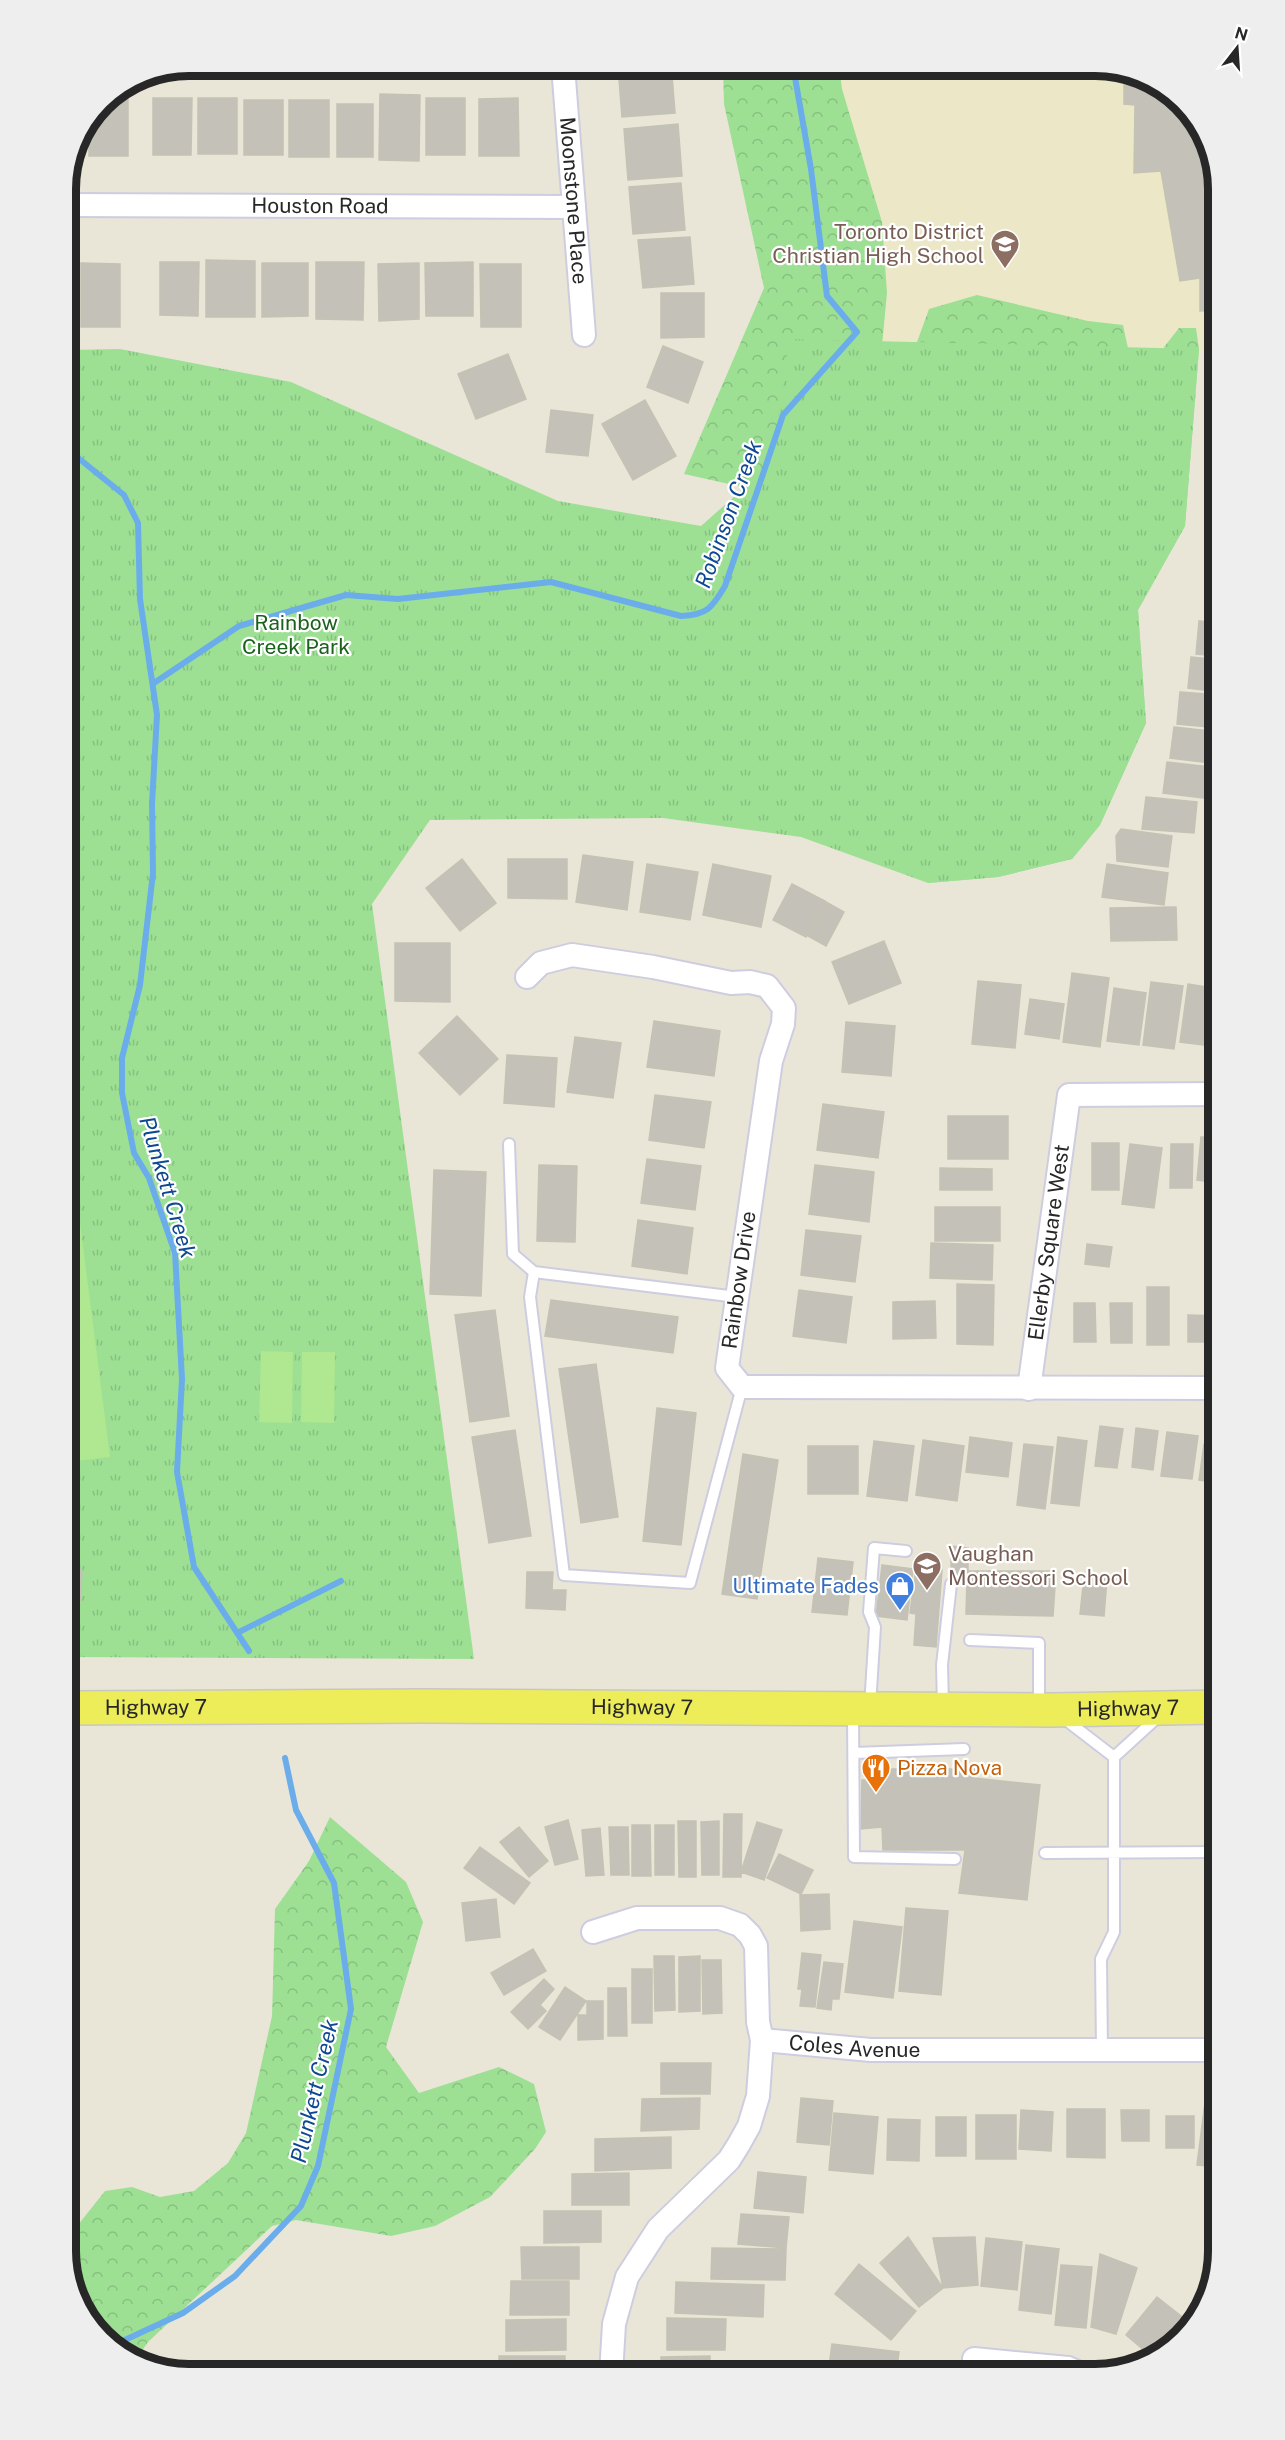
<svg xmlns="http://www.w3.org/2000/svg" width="1285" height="2440" font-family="'Public Sans',sans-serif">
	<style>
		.education { fill: #ece8c7 }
		.forest { fill: url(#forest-crowns) }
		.park { fill: url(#park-tufts) }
		.pitch { fill: #afe890 }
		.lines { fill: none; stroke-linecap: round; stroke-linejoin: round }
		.stream { stroke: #6badeb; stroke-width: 6 }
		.building { fill: #c4c2b8; stroke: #c4c2b2; stroke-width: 1.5 }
		.lane-casing { stroke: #cecde0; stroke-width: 14 }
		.street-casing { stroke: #cecde0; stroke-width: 26 }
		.primary-casing { stroke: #c7c7c7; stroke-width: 36 }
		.lane { stroke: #fff; stroke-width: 10 }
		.street { stroke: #fff; stroke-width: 22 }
		.primary { stroke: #edec59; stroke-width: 33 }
		.labels { text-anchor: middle; stroke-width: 4.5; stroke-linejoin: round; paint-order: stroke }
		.street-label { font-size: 21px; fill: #272727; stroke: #fff }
		.education-label { font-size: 21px; fill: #785e54; stroke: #fff; text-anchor: end }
		.park-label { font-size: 21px; fill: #1a611b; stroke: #fff }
		.shop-label { font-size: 21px; fill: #366cbe; stroke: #fff; text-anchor: end }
		.food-label { font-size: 21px; fill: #c56008; stroke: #fff; text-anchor: start }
		.water-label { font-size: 22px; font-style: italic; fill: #0f4892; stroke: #fff }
		.rim { fill: none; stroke: #272727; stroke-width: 8 }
	</style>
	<defs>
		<pattern id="forest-crowns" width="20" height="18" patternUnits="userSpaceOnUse" patternTransform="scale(1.5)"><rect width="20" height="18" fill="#9de094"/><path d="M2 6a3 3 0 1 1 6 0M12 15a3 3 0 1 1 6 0" fill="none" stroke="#87c080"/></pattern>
		<pattern id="park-tufts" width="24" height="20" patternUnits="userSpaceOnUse" patternTransform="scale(1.5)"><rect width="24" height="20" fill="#9de094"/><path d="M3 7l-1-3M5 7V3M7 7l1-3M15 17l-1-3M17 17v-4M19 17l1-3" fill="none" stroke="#87c080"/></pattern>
	</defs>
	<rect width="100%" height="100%" fill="#e9e6d8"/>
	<path class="education" d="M771 66H1104L1164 87 1209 142 1219 190V351L789 339Z"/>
	<path class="forest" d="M723 66H839L842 89 882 222 887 293 880 367 905 375 929 309 977 295 1088 321 1123 325 1138 396 1173 382 1164 347 1179 328H1196L1199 349 1185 526 1138 610 1146 723 1100 825 1072 859 998 877 928 883 970 574 837 508 684 474 764 288 724 104Z
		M330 1817 406 1882 423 1922 386 2047 419 2093 499 2067 534 2084 546 2132 535 2149 490 2197 435 2226 391 2236 296 2220 272 2226 148 2342 137 2358 121 2353 76 2298 66 2250V2240L105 2191 132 2187 160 2197 194 2191 228 2163 246 2133 272 2016 275 1909 309 1861Z"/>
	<path class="park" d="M789 339 1199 349 1185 526 1138 610 1146 723 1100 825 1072 859 998 877 928 883 801 837 663 818 430 820 372 904 474 1659 66 1657V350L120 349 291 382 558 501 701 526 772 463Z"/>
	<path class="pitch" d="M66 1137H69L110 1457 66 1462Z
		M261 1351 293 1352 292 1423 259 1422Z
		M302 1352H335L334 1423 301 1422Z"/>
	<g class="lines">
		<path class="stream" d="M66 456 77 457 124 495 138 523 140 599 157 715 152 804 153 873 140 985 122 1058V1093L134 1153 149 1178 175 1253 182 1379 177 1472 194 1567 249 1651
			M154 683 239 626 346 595 398 599 551 582 681 616C707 615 712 608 725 586L783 415 857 332 827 296 811 169 793 66
			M237 1633 341 1581
			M114 2345 183 2313 235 2276 301 2206 318 2166 351 2009 334 1883 296 1810 285 1758"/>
	</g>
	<path class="building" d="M617 66H670V67L618 72Z
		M1124 73 1164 87 1209 142 1219 190V310L1200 311V278L1180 281 1161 171 1134 173 1135 105 1124 104Z
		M672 75 675 113 622 117 619 79Z
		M380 94 420 95 419 161 379 160Z
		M108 98H128V156H89V122L102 102Z
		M153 98H192L191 155H153Z
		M198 98H237V154H198Z
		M426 98H465V155H426Z
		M518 98 519 156H479V99Z
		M244 100H283V155H244Z
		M289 100H329V157H289Z
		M337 104H373V157H337Z
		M678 124 682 176 628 180 624 129Z
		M82 132V155H72L76 142Z
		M681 183 685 230 633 234 629 187Z
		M690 237 694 284 643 288 638 240Z
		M206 260 255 261V317H206Z
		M66 261H72L73 317H66Z
		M160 262H199L198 316 160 315Z
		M316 262H364L363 320 316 319Z
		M473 262V316H426L425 263Z
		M81 263 120 264V327H81Z
		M262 263H308V316L262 317Z
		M419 263V319L379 321 378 264Z
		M480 264H521V327H481Z
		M661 293H704V337L661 338Z
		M663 346 703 362 688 403 647 387Z
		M508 354 526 399 476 419 458 374Z
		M645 400 676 456 633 480 602 424Z
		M551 410 593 415 588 456 546 452Z
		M1217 561H1219V592L1214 591Z
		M1199 621 1219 623V656L1196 654Z
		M1191 657 1219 660V692L1188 688Z
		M1180 692 1219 695V728L1177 724Z
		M1174 727 1219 732V764L1170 758Z
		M1167 762 1219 768V800L1163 793Z
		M1146 797 1197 802 1194 833 1142 829Z
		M1121 829 1172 836 1168 867 1117 861 1116 836Z
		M583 855 633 862 627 910 576 902Z
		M462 859 496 903 460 931 426 888Z
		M508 859H567V899L508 898Z
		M647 864 698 872 690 920 640 912Z
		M713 864 771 876 761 927 703 915Z
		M1107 864 1168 873 1164 905 1102 897Z
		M792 884 825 901 806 937 773 920Z
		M826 902 844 912 826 946 808 936Z
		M1176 907 1177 940 1111 941 1110 908Z
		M884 941 901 983 849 1004 832 962Z
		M395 943H450V1002L395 1001Z
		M1072 973 1109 978 1100 1047 1063 1042Z
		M978 981 1021 985 1015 1048 972 1044Z
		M1151 982 1183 986 1174 1049 1143 1045Z
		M1188 984 1219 989 1211 1046 1180 1042Z
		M1114 988 1146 993 1139 1045 1107 1041Z
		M1030 999 1064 1004 1059 1039 1025 1034Z
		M457 1016 498 1059 460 1095 419 1053Z
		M654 1021 720 1031 714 1076 647 1067Z
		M846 1022 895 1026 891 1076 842 1072Z
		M575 1037 621 1043 613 1098 567 1092Z
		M507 1055 557 1058 554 1107 504 1103Z
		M655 1095 711 1102 704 1148 649 1140Z
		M823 1104 884 1112 878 1158 817 1150Z
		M948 1116H1008V1159H948Z
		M1201 1137 1219 1138V1183L1197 1180Z
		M1092 1143H1119V1190H1092Z
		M1130 1144 1162 1148 1154 1208 1122 1204Z
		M1171 1144H1193L1192 1188H1170Z
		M647 1159 701 1166 695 1210 641 1203Z
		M539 1165 577 1166 575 1242 537 1241Z
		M815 1165 874 1172 869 1222 809 1214Z
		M940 1168 992 1169V1190H940Z
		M434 1170 486 1172 481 1296 430 1294Z
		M935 1207H1000V1241H935Z
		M638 1220 693 1228 687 1274 632 1266Z
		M806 1230 861 1236 855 1282 801 1275Z
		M931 1243 993 1245 992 1280 930 1278Z
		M1087 1244 1112 1247 1109 1267 1085 1264Z
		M957 1284 994 1285 993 1345 957 1344Z
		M1147 1287H1169V1345H1147Z
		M799 1290 852 1297 846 1343 793 1336Z
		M551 1300 678 1317 673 1353 545 1336Z
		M935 1301 936 1338 893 1339V1302Z
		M1074 1303H1095L1096 1342H1074Z
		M1110 1303H1132V1343H1111Z
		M495 1310 509 1416 470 1422 455 1315Z
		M1188 1315 1219 1316V1342H1188Z
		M596 1364 618 1517 581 1523 559 1369Z
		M657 1408 696 1413 681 1545 643 1541Z
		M1100 1426 1123 1429 1117 1468 1095 1466Z
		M1136 1428 1158 1431 1153 1470 1132 1467Z
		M515 1430 531 1536 489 1543 472 1437Z
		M1167 1432 1198 1436 1192 1479 1161 1476Z
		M970 1437 1012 1443 1008 1477 966 1472Z
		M1058 1437 1087 1441 1079 1506 1051 1503Z
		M923 1440 964 1446 957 1501 916 1495Z
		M874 1441 914 1446 907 1501 867 1496Z
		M1024 1444 1053 1447 1045 1509 1017 1505Z
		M1204 1444 1219 1446V1483L1199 1480Z
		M808 1446H858V1494H808Z
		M743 1454 778 1460 757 1599 722 1594Z
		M951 1546 968 1548V1571H1056L1053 1616 966 1614 967 1580 951 1581Z
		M818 1558 853 1562 847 1615 812 1612Z
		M882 1565 913 1569 907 1620 876 1616Z
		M916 1568 942 1570 936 1647 914 1645 916 1614 910 1613Z
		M66 1569 82 1570 80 1601 66 1600Z
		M527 1572H553L552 1590H566L565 1610 526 1608Z
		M1084 1577 1107 1579 1104 1616 1080 1614Z
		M884 1769H975L974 1778 1040 1785 1027 1900 959 1893 965 1850H883L882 1827 861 1829 862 1780H884Z
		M724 1814H742L741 1877H723Z
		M568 1820 578 1859 555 1865 545 1827Z
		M678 1821H696V1877H679Z
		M719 1821V1875H702L701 1822Z
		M757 1822 782 1830 764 1880 741 1872Z
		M632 1825H650L651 1876H632Z
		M655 1825H674V1875H655Z
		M519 1827 548 1861 529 1877 500 1842Z
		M609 1827H628L629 1875H611Z
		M600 1828 604 1875 586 1876 582 1830Z
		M480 1847 530 1883 514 1904 464 1868Z
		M779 1854 813 1870 801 1894 767 1878Z
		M829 1894 830 1929 801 1931 800 1895Z
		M496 1899 500 1937 466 1941 462 1903Z
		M906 1908 948 1911 941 1995 899 1991Z
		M854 1921 902 1927 893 1998 845 1992Z
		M533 1949 546 1971 504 1995 491 1973Z
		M802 1953 821 1955 815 2007 800 2006 802 1989H798Z
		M654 1956H674L675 2010 655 2011Z
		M700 1956V2011L679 2012V1957Z
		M702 1960H721L722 2013 703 2014Z
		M824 1962 843 1964 839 1999H832L831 2010 817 2008Z
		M632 1969H652V2023H632Z
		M544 1979 554 1989 540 2005 546 2011 528 2029 511 2012Z
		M565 1987 586 2001 560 2040 539 2027Z
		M608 1988H626L627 2036H608Z
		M587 2001H603V2039L578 2040V2015H587Z
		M661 2063H711L710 2094H661Z
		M700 2098 699 2129 641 2131 642 2099Z
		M801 2098 833 2101 829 2145 797 2142Z
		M1205 2102 1219 2104V2167L1197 2165Z
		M1067 2109H1105V2158L1067 2157Z
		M1021 2110 1053 2112 1051 2151 1019 2149Z
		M1121 2110H1149V2141H1122Z
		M834 2113 878 2117 873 2174 829 2170Z
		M976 2115H1016V2159H976Z
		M1166 2116H1194V2148H1166Z
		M936 2117H966V2156H936Z
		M888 2119 920 2120 919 2161 887 2160Z
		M671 2137V2168L595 2171V2139Z
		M758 2172 806 2177 803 2213 754 2208Z
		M629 2173V2205H572V2174Z
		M544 2211H601V2242L544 2243Z
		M741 2214 789 2217 786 2248 738 2244Z
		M908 2237 943 2288 919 2307 880 2263Z
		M975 2237 978 2285 943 2288 933 2238Z
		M986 2238 1022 2242 1017 2290 981 2286Z
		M1026 2245 1059 2249 1051 2314 1019 2310Z
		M521 2247H579V2279H522Z
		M712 2248 786 2249 785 2280 711 2279Z
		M1100 2254 1137 2268 1116 2334 1091 2327Z
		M859 2264 916 2311 891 2340 835 2294Z
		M1061 2265 1092 2267 1086 2328 1055 2325Z
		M511 2281H569V2315H510Z
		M676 2282 764 2285 763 2317 675 2313Z
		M1157 2297 1185 2319 1152 2357 1126 2335Z
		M667 2318 726 2319 725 2350H667Z
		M566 2319V2350L506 2351V2320Z
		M832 2344 899 2352 896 2374H828Z
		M499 2356H565V2374H499Z
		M710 2356V2374H661V2357Z"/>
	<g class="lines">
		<g class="lane-casing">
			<path id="lane" d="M509 1144 513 1254 534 1272
				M737 1297 534 1272 530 1297 564 1575 690 1583 742 1387
				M970 1640 1039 1643V1706
				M870 1706 875 1627 869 1612 874 1548 906 1551
				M943 1706 942 1665 951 1584
				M853 1712 854 1857 955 1859
				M1062 1717 1114 1757
				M854 1753 964 1749
				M1045 1853 1216 1852
				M1102 2051 1101 1959 1114 1932V1757L1159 1716"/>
		</g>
		<g class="street-casing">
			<g id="street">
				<path id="s1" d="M563 66 584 335"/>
				<path id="s2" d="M66 205 574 207"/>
				<path d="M527 977 541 963 572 955 653 967 731 983 750 982 767 986 784 1008 783 1024 771 1061 727 1368 742 1387 1219 1388"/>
				<path id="s3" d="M1029 1389 1069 1095 1219 1094"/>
				<path d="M593 1932 637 1918H720L740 1925 750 1935 756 1946 758 2022 762 2040 758 2096 749 2126 739 2144 729 2160 658 2229 627 2277 614 2324 611 2374"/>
				<path id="s4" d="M762 2040 871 2050H1219"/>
				<path d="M974 2359 1068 2368 1082 2374"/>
			</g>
		</g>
		<g class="primary-casing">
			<g id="primary">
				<path id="s5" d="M66 1708 421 1706 1052 1710 1219 1707"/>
			</g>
		</g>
		<use href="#lane" class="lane"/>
		<use href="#street" class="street"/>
		<use href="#primary" class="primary"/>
	</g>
	<defs>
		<g id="school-pin" transform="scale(1.5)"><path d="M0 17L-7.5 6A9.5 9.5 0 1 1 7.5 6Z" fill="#8d6e63" stroke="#fff"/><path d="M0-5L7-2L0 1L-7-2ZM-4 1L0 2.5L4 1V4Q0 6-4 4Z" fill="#fff"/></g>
		<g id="shop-pin" transform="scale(1.5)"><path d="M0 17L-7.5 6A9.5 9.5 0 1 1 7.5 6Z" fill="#3f7fe0" stroke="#fff"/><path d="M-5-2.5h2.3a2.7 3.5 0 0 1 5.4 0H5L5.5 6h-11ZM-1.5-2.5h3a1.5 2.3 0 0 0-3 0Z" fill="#fff"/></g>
		<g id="restaurant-pin" transform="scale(1.5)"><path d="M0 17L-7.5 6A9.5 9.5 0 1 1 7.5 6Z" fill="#e8710a" stroke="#fff"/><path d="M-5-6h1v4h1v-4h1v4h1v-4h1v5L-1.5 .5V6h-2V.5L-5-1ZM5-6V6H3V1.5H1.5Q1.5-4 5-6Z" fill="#fff"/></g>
	</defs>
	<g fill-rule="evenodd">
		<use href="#school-pin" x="1005" y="244"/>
		<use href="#school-pin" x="927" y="1566"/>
		<use href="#shop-pin" x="900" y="1586"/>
		<use href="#restaurant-pin" x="876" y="1768"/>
	</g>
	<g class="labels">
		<g class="street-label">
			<text dy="7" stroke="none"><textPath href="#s1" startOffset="135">Moonstone Place</textPath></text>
			<text dy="7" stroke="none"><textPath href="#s2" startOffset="254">Houston Road</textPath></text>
			<text dy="7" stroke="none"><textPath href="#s3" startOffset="148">Ellerby Square West</textPath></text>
			<text transform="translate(739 1280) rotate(-82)" y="7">Rainbow Drive</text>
			<text dy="7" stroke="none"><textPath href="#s5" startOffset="576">Highway 7</textPath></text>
			<text dy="7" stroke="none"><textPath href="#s5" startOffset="90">Highway 7</textPath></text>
			<text dy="7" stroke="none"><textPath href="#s5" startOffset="1062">Highway 7</textPath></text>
			<text dy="7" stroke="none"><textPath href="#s4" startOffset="93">Coles Avenue</textPath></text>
		</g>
		<g class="education-label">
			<text x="984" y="239">Toronto District<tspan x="984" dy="24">Christian High School</tspan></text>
			<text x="948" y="1561" text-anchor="start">Vaughan<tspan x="948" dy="24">Montessori School</tspan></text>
		</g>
		<g class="park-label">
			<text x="296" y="630">Rainbow<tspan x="296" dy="24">Creek Park</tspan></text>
		</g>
		<g class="shop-label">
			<text x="879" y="1593">Ultimate Fades</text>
		</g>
		<g class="food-label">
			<text x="897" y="1775">Pizza Nova</text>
		</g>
		<g class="water-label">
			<text transform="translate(728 514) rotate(-70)" y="8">Robinson Creek</text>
			<text transform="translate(168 1187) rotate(73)" y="8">Plunkett Creek</text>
			<text transform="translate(314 2091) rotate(-77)" y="8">Plunkett Creek</text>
		</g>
	</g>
	<path d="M0 0H1285V2440H0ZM189 76H1095A113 113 0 0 1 1208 189V2251A113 113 0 0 1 1095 2364H189A113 113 0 0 1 76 2251V189A113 113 0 0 1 189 76Z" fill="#eee" fill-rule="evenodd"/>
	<path class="rim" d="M189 76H1095A113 113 0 0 1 1208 189V2251A113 113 0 0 1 1095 2364H189A113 113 0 0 1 76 2251V189A113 113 0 0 1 189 76Z"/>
	<g transform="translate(1237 48) rotate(17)" stroke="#ffffff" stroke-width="4.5" paint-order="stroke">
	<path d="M0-4.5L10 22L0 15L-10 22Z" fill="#272727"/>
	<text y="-9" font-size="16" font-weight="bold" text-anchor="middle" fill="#272727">N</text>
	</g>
</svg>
